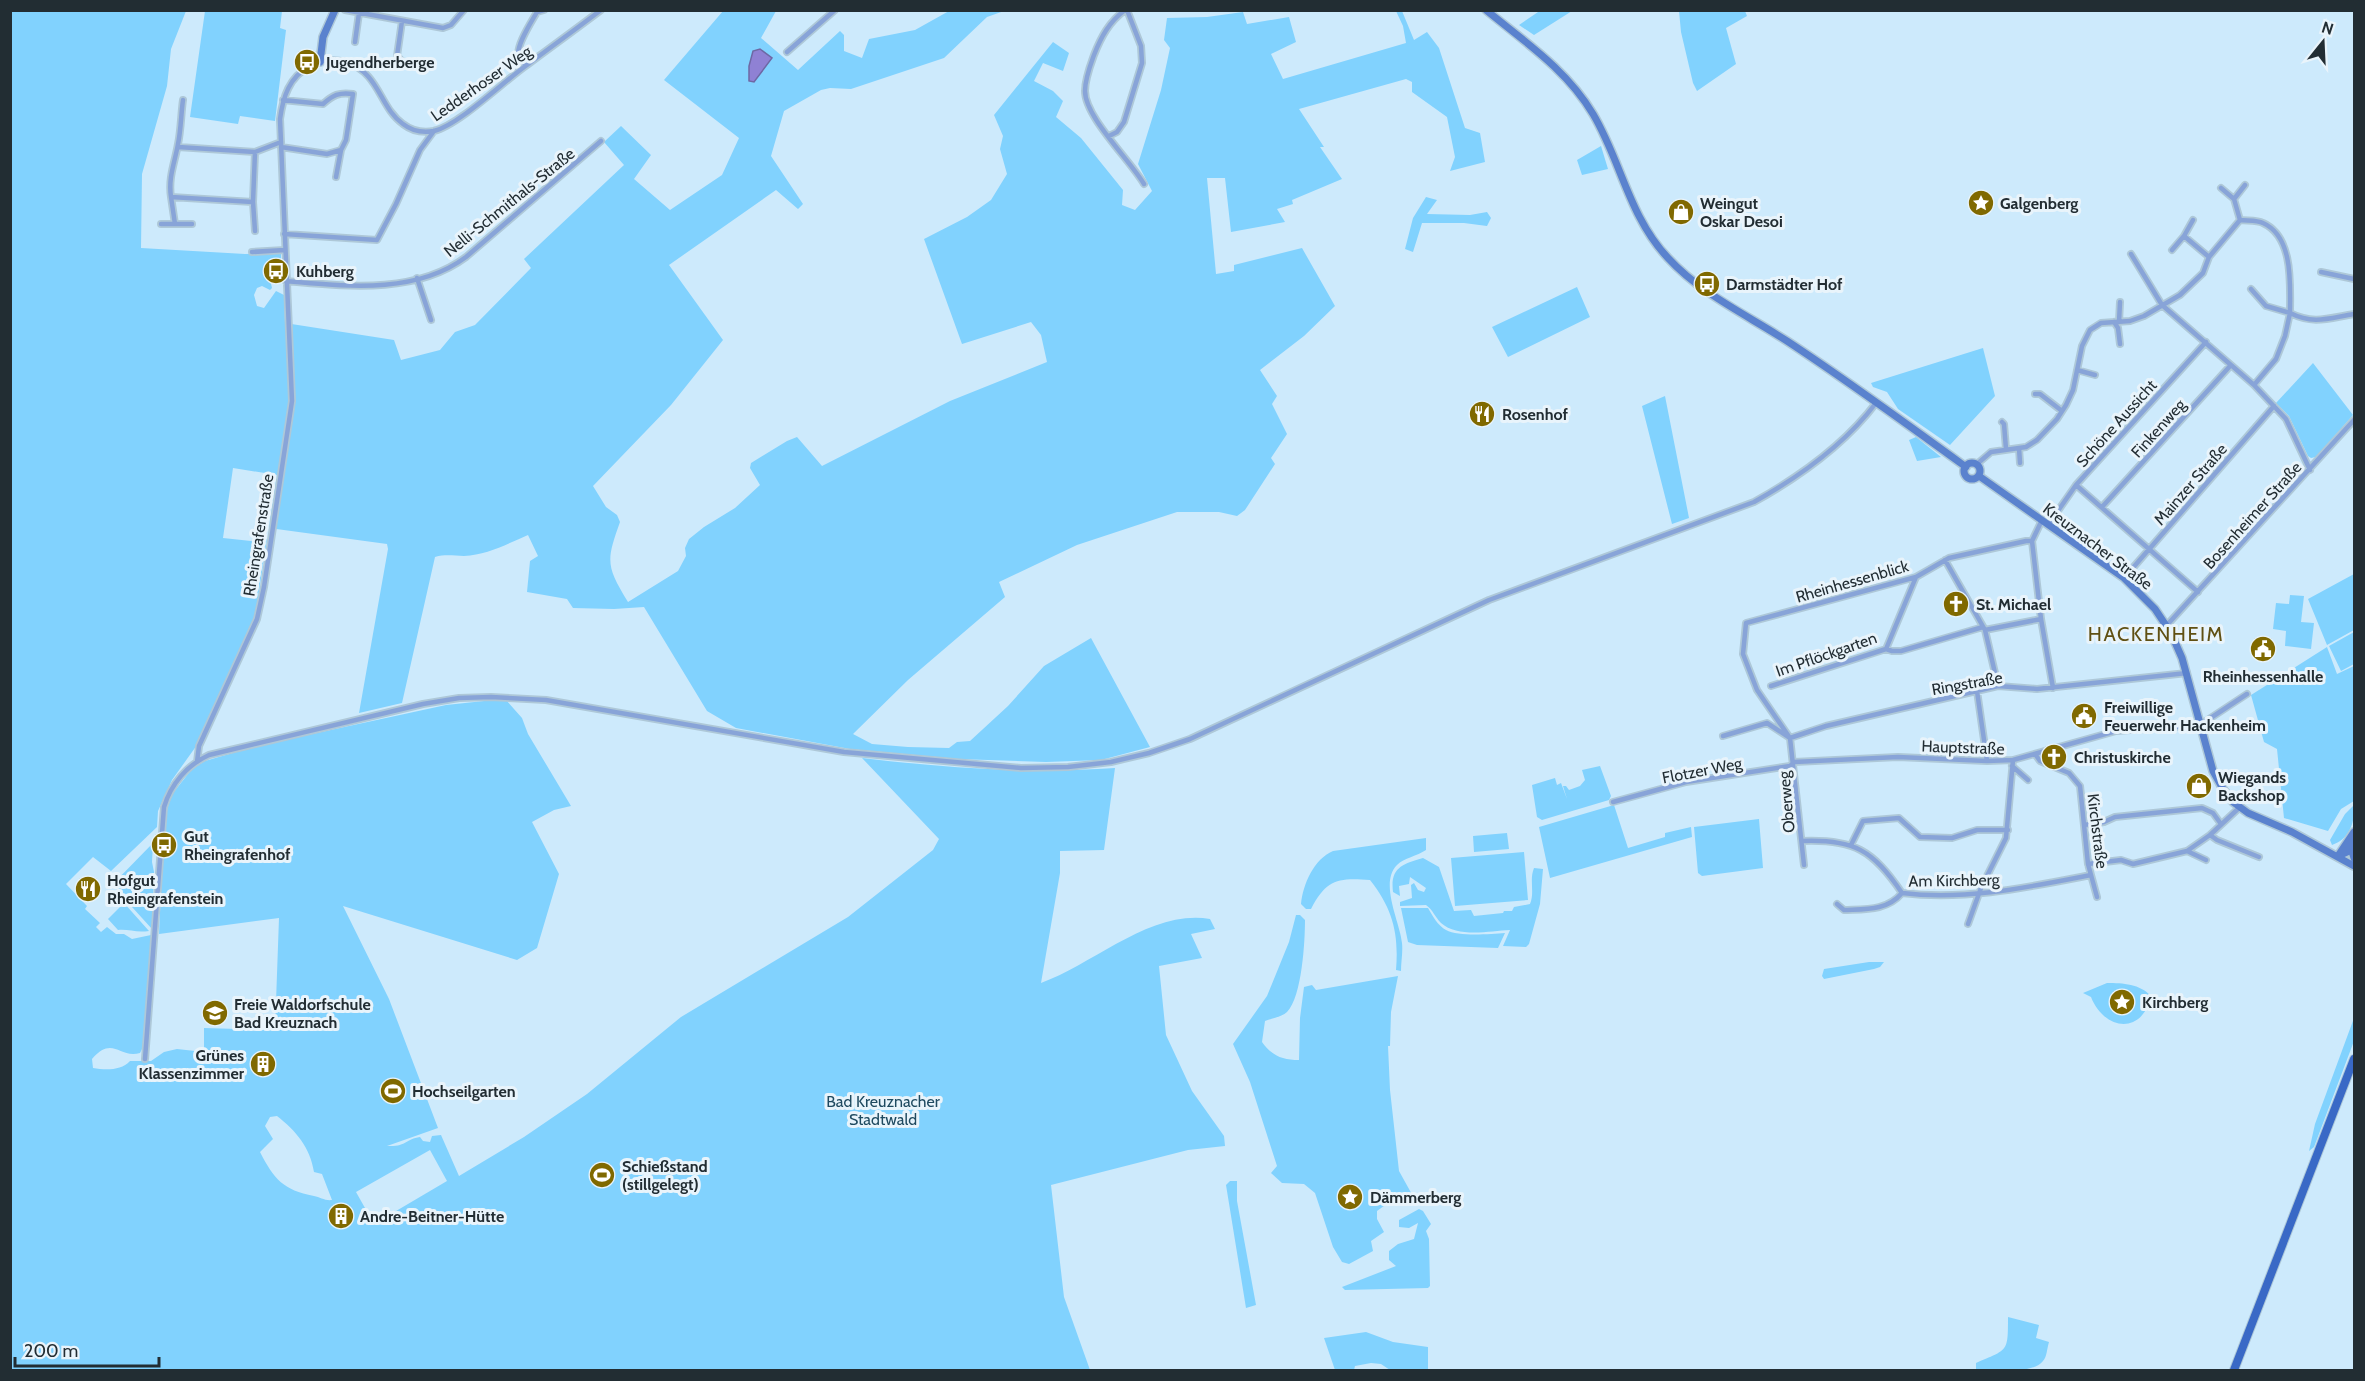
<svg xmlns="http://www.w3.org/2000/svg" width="2365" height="1381" font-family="Cabin,sans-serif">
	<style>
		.green { fill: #81d2fe; fill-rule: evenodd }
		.water { fill: #8f81d4; stroke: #6e68a4; stroke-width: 1.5 }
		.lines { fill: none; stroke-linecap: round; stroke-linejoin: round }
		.street-casing { stroke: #aec8d8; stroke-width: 8 }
		.secondary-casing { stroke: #aec8d8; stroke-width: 10 }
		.primary-casing { stroke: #aec8d8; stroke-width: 10 }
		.street { stroke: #88a4d8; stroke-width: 4.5 }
		.secondary { stroke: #5a82ce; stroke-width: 7 }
		.primary { stroke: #3969c6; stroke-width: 8 }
		.labels { text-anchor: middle; stroke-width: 6; stroke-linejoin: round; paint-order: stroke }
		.poi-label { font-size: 16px; font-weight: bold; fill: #222d33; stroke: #e9f4fb; text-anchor: start }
		.street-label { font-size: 16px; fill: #222d33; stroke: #e9f4fb }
		.park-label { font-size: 16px; fill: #1f4a60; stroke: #e9f4fb }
		.quarter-label { font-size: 20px; letter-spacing: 1.5px; fill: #605013; stroke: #e9f4fb }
	</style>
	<rect width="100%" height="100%" fill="#cdeafc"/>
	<path class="green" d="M1541 10H1572V11L1534 35 1519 25Z
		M10 11H186L171 49 167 86 142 174 141 248 245 254 281 253V264L270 279 272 288 270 290 262 286 257 288 254 295 257 306 264 308 276 291 284 295 285 323 394 340 401 360 440 350 455 332 475 325 531 268 524 259 624 165 604 142 621 126 651 155 634 179 670 210 722 175 739 138 664 80 723 11H776L761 38 798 70 840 31 844 35V51L862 58 869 39 915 30 949 11H1004L987 17 944 58 851 89 830 88 821 90 784 111 771 156 803 204 798 209 776 190 669 265 723 340 671 405 593 486 606 507 617 515 620 522C606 561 606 566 628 602L678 571 686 556 685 548 689 539 704 527 735 508 760 485 750 468 751 463 787 441 797 437 822 466 950 401 1047 362 1041 335 1031 322 962 344 924 239 967 217 991 200 1007 174 1000 149 1003 136 994 115 1053 42 1069 53 1063 71 1043 63 1034 81 1053 91 1063 101 1056 117 1081 138 1123 190 1122 205 1135 210 1152 191 1138 164 1161 90 1170 48 1164 40 1167 18 1207 17 1243 12 1247 24 1289 17 1296 42 1271 54 1283 79 1406 43 1403 26 1396 11H1402L1414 40 1427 32 1439 48 1465 128 1480 133 1485 162 1450 171 1455 157 1447 117 1412 92V82L1406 79 1299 109 1324 147H1320L1342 179 1292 200 1293 204 1277 209 1285 222 1231 232 1225 178H1207L1216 274 1234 271V265L1302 248 1335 306 1304 336 1260 370 1277 396 1272 404 1287 434 1271 458 1275 464 1245 510 1237 516 1219 512H1177L1077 545 999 582 1005 597 908 680 853 734 872 744 908 747 949 748 957 742 970 741 1008 706 1044 666 1091 638 1150 747 1101 760 1046 762 958 759 850 749 736 728 707 711 644 607 614 609 573 608 567 599 527 592 530 561 538 556 528 535C507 544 487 555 464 556 454 556 446 554 435 557L402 703 359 713 388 549 387 544 269 528 277 475 233 468 223 538 251 541 267 539 255 617 197 745 172 780 158 811 157 827 111 871 93 857 66 884 87 906 85 909 100 923 96 927 101 932 107 927 116 934H124L132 939 151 935 143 1047 140 1053C119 1059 113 1035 92 1059L93 1068C105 1070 121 1071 130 1061H151L164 1052 177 1049 204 1052V1028L275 1030 279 918 159 934 164 826 168 806 173 793 192 769 205 761 257 746 349 726 446 705 484 701H507L522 718 528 734 571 806 554 810 532 822 559 874 537 948 517 960 343 906 389 999 438 1128 387 1146C407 1147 405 1139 420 1137L423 1141 430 1142 432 1136 441 1135 459 1176 524 1137 587 1094 681 1017 848 917 933 850 939 839 862 758C946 768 1030 774 1115 768L1104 850 1060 851V873L1041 983C1094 964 1151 909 1210 919L1215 929 1191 934 1202 958 1159 966 1166 1035 1192 1091 1224 1136 1225 1146 1188 1150 1051 1185 1064 1297 1090 1370H11ZM277 1116C296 1131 310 1147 314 1172L322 1174 332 1200C325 1201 320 1197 314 1196 283 1190 274 1179 260 1152L273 1139 265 1126 270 1117ZM430 1150 447 1181 374 1224 356 1192Z
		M205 11H282L280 28 286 30 275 121 240 116 238 124 190 117Z
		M1679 11H1745L1747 16 1726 28 1736 64 1697 91 1693 83 1681 32Z
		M1601 146 1608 169 1582 175 1577 160Z
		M1426 197 1437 200 1427 214 1470 215 1487 212 1491 218 1487 226 1464 223H1422L1413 252 1405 249 1413 218Z
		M1577 287 1590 317 1508 357 1492 327Z
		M1983 348 1995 396 1950 445 1898 409 1887 392 1873 387 1871 383Z
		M2313 363 2353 415 2316 457 2311 458 2308 456 2289 416 2276 403Z
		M1665 396 1689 518 1672 524 1642 406Z
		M1916 437 1941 457 1917 461 1909 440Z
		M2354 574V630L2327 645 2308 599Z
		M2290 595 2304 596 2301 622 2314 623 2311 649 2285 646 2286 631 2273 629 2276 603 2289 604Z
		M2354 632V664L2341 671 2329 646Z
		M2327 647 2337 674 2354 666V801L2341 809 2328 831 2284 818 2277 749 2264 742 2251 695Z
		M1600 766 1611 796 1609 800 1542 820 1537 817 1532 785 1555 778 1557 785 1561 783 1567 799 1563 786H1566L1569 790 1580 786 1585 780 1582 770Z
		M1614 805 1628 848 1665 837V833L1691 827 1692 837 1550 878 1539 827Z
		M2354 805C2355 822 2350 839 2332 845L2330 840 2345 814Z
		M1759 819 1763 868 1702 876 1698 873 1694 827Z
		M1507 833 1509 849 1474 852 1473 836Z
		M1426 838V850C1417 856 1404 858 1397 865 1379 883 1400 922 1402 943 1403 952 1401 962 1401 971L1396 970C1399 934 1393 909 1370 880 1337 878 1327 879 1311 909H1306L1301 904C1303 884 1314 859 1333 851Z
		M153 843 152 862 154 872 152 929 112 885Z
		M1524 852 1528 900 1455 906 1451 858Z
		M1423 858 1439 867 1454 911 1471 910 1474 916 1503 913 1504 911H1512L1514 907 1530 904C1535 892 1529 880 1534 868L1543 869 1540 904 1529 944 1526 947 1503 946 1510 930C1489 931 1458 938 1441 923 1435 917 1433 910 1426 905L1400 906V902L1412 898 1411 885 1414 883 1418 890 1424 892 1426 888 1410 877 1409 884 1399 886 1400 896 1393 892C1390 868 1402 864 1423 858Z
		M124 903 149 931C136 933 129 929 118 930L108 919Z
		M1401 908H1428C1432 915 1438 926 1446 930 1459 937 1490 934 1505 933L1498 948 1417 945 1408 942Z
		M1296 915H1300L1305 920C1305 941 1302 997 1287 1012 1282 1017 1272 1018 1265 1021L1262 1042C1272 1056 1283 1060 1299 1060L1300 1018 1304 987 1312 985 1316 990 1398 976 1391 1012 1390 1046H1388L1390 1090 1399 1171 1414 1198 1406 1204 1398 1203 1393 1196 1388 1203 1377 1211V1219L1384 1232 1371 1241 1373 1251 1349 1264 1342 1262 1333 1247 1315 1193 1304 1184 1282 1183 1271 1173 1277 1166 1250 1082 1233 1044 1267 996 1289 942Z
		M1869 962H1884L1880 967 1874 969 1824 979 1822 976 1824 969Z
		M2107 983C2123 983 2140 984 2151 996 2142 1036 2104 1030 2091 997L2083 993Z
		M2354 1018V1041L2314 1147 2309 1151 2315 1124Z
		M1230 1181H1237V1201L1256 1305 1246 1308 1226 1185Z
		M1419 1209 1423 1211 1431 1224 1426 1231 1429 1239 1430 1286 1428 1288 1345 1290 1342 1287 1396 1266 1389 1260V1251L1398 1244 1414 1239 1418 1223 1409 1228 1399 1227V1220Z
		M2008 1317 2039 1325 2036 1338 2049 1342C2047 1348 2047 1357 2043 1361 2034 1374 1991 1371 1976 1370V1363C2008 1349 2008 1353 2008 1317Z
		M1366 1332 1393 1342 1428 1347V1370H1390L1381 1364 1371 1363 1355 1366 1354 1370H1335L1324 1338Z"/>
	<path class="water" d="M760 49 772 58 754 82 749 81V66L753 51Z"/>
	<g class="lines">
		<g class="street-casing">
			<path id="street" d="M345 10 443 28 451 25 464 10
				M1125 10C1109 22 1101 37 1094 55 1090 66 1085 79 1085 91 1085 117 1129 159 1144 184
				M402 21 397 56 404 63
				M355 42 359 13
				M787 52 835 10
				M526 65C524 63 521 61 519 58 514 48 532 21 537 12L544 10
				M1109 136 1117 132 1124 122 1142 63 1141 46 1127 10
				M178 147 255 152 253 202 171 197C168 177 175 162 178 144 181 130 181 114 183 100
				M281 147 327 154 341 150 346 140 353 94C339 92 333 95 323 104L283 100
				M255 152 281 142
				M336 177 341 150
				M2221 188 2234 199
				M171 197 175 224
				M253 202 255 231
				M2193 220 2184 236 2209 257
				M2240 220 2234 199 2245 185
				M161 224H192
				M284 234 377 240 396 204 420 150 434 131
				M2172 250 2184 236
				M252 252 285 250
				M2131 254 2162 305 2254 385 2286 419 2310 470
				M2321 272 2354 279
				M417 278 431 320
				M286 281C345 286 415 295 466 257L601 141
				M2251 289 2266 306 2290 313 2285 336 2276 359 2254 385
				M2114 322 2118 328 2120 344
				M2119 322 2120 302
				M2077 370 2095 375
				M2035 394H2040L2062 411
				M2002 422 2004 424 2006 449
				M2019 448 2020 463
				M1977 464 1991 452 2026 447 2037 440 2057 419 2066 405 2073 390 2082 346 2090 330 2101 323 2130 321 2144 316 2180 295 2203 273 2209 257 2240 220C2247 221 2257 220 2263 223 2294 237 2290 285 2290 313 2314 325 2329 318 2354 314
				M2076 485 2198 592
				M2102 507 2231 365
				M2042 520 2032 541 2041 619 2053 688
				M2048 525 2076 485 2206 342
				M1945 560 1985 630 1998 686
				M2124 578 2274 406
				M2167 625 2354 420
				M1985 630 2041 619
				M1886 649 1892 651H1901L1983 627
				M1771 686 1886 649 1916 577
				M1977 691 1987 761
				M1723 736 1767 723 1790 738 1826 726 1998 686 2037 689 2187 673
				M2035 754 2040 761 2069 773 2080 786 2088 864 2097 897
				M197 762 199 746 257 619 264 587 292 401 280 119C283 97 289 77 310 66 321 60 334 59 346 62 380 73 379 107 403 124 412 131 423 133 434 131 459 125 504 81 527 65 551 47 576 29 601 10
				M2012 766 2028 780
				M1613 802 1686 782 1790 766 1794 762 1898 757 1987 761 2013 760 2116 731 2200 725 2247 694
				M2084 825 2104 822 2115 817 2202 808 2213 813 2221 824
				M2210 835 2217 840 2259 857
				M1802 841C1854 839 1873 850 1902 893 1965 901 2029 887 2091 875
				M1851 845 1863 821 1899 818 1920 837 1952 838 1977 830H2008
				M2187 851 2206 860
				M2088 864 2121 860 2133 864 2187 851 2210 835 2239 808
				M1804 865 1790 738 1757 690 1743 654 1746 623 1916 577 1949 558 2026 541H2032
				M1837 904 1844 910C1865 909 1887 911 1902 893
				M1968 924 1981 888 2006 838 2013 760
				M145 1059 164 807C171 784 187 765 209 755L423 704 459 698 491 697 546 700 844 752 1021 768 1068 767 1111 762 1149 753 1190 739 1489 600 1754 502C1799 477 1845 444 1876 403"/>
		</g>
		<g class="secondary-casing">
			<path id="secondary" d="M1486 10C1525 42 1567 70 1593 114 1621 161 1629 217 1668 258 1701 294 1747 315 1787 341 1848 381 1907 424 1966 467
				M320 62 323 37 335 10
				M1964 471a8 8 0 1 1 16 0a8 8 0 1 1-16 0Z
				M1979 476 2124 578 2155 609 2171 633 2182 658 2213 771 2223 789 2233 802 2248 813 2292 832 2354 866
				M2350 845 2354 858
				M2338 856 2354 832
				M2338 856 2347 852 2354 837"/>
		</g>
		<g class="primary-casing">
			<path id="primary" d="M2234 1370 2354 1059"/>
		</g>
		<use href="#street" class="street"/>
		<use href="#secondary" class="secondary"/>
		<use href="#primary" class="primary"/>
	</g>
	<defs>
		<g id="bus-disc" transform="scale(1.35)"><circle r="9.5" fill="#806900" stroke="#e9f4fb"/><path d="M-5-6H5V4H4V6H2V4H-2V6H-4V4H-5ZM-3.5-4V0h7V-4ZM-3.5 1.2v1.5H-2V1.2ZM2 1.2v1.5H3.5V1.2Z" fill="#fff"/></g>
		<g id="sight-disc" transform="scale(1.35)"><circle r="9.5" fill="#806900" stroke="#e9f4fb"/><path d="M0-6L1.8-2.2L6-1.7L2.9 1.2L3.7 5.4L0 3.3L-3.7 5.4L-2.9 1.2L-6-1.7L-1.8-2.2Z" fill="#fff"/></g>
		<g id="shop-disc" transform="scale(1.35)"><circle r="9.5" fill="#806900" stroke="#e9f4fb"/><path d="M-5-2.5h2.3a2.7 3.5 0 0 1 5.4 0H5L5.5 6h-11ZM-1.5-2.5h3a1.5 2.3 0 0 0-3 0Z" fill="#fff"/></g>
		<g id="restaurant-disc" transform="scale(1.35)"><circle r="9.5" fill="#806900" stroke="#e9f4fb"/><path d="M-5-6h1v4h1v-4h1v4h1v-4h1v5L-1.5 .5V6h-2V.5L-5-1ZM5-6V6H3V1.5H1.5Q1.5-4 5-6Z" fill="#fff"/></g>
		<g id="church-disc" transform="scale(1.35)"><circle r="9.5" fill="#806900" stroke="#e9f4fb"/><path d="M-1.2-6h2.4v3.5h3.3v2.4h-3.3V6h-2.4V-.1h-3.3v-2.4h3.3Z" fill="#fff"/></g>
		<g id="civic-disc" transform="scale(1.35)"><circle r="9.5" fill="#806900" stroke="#e9f4fb"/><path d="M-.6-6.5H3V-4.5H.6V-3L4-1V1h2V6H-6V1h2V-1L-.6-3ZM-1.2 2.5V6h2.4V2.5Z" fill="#fff"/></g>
		<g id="school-disc" transform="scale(1.35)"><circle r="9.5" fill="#806900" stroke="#e9f4fb"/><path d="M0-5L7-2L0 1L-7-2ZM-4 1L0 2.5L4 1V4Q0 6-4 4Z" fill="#fff"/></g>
		<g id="building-disc" transform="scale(1.35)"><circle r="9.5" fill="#806900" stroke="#e9f4fb"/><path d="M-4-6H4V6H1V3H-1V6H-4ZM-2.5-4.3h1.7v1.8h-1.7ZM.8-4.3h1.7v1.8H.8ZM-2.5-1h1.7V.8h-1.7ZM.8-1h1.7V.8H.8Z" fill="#fff"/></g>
		<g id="stadium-disc" transform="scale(1.35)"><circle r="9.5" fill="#806900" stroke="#e9f4fb"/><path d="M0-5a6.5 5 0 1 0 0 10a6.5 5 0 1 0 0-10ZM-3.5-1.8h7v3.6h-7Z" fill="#fff"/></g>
	</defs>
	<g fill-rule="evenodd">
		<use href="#bus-disc" x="307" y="62"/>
		<use href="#sight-disc" x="1981" y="203"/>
		<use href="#shop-disc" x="1681" y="212"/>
		<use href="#bus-disc" x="276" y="271"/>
		<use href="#bus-disc" x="1707" y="284"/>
		<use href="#restaurant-disc" x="1482" y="414"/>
		<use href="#church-disc" x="1956" y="604"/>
		<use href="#civic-disc" x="2263" y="649"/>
		<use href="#civic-disc" x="2084" y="716"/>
		<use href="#church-disc" x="2054" y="757"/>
		<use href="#shop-disc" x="2199" y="786"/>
		<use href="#bus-disc" x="164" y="845"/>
		<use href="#restaurant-disc" x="88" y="889"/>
		<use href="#sight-disc" x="2122" y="1002"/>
		<use href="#school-disc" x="215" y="1013"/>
		<use href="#building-disc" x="263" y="1064"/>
		<use href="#stadium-disc" x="393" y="1091"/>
		<use href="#stadium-disc" x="602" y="1175"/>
		<use href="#sight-disc" x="1350" y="1197"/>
		<use href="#building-disc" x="341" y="1216"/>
	</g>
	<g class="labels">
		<g class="poi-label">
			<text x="326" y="68">Jugendherberge</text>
			<text x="1700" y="209">Weingut<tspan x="1700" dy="18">Oskar Desoi</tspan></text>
			<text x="2000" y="209">Galgenberg</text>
			<text x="296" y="277">Kuhberg</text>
			<text x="1726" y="290">Darmstädter Hof</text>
			<text x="1502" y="420">Rosenhof</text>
			<text x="1976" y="610">St. Michael</text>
			<text x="2263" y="682" text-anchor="middle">Rheinhessenhalle</text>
			<text x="2104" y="713">Freiwillige<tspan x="2104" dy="18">Feuerwehr Hackenheim</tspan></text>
			<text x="2074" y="763">Christuskirche</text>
			<text x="2218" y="783">Wiegands<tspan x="2218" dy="18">Backshop</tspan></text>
			<text x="184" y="842">Gut<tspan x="184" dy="18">Rheingrafenhof</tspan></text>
			<text x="107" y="886">Hofgut<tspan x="107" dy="18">Rheingrafenstein</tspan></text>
			<text x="2142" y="1008">Kirchberg</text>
			<text x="234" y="1010">Freie Waldorfschule<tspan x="234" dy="18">Bad Kreuznach</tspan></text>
			<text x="244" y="1061" text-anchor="end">Grünes<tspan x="244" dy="18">Klassenzimmer</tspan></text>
			<text x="412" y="1097">Hochseilgarten</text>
			<text x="622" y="1172">Schießstand<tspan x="622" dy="18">(stillgelegt)</tspan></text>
			<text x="1370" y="1203">Dämmerberg</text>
			<text x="360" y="1222">Andre-Beitner-Hütte</text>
		</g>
		<g class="street-label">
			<text transform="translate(481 83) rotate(-35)" y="6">Ledderhoser Weg</text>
			<text transform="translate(509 202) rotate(-39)" y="6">Nelli-Schmithals-Straße</text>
			<text transform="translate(2116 423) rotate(-48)" y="6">Schöne Aussicht</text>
			<text transform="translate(2158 428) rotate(-48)" y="6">Finkenweg</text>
			<text transform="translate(2190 484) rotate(-49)" y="6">Mainzer Straße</text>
			<text transform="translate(2252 515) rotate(-48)" y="6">Bosenheimer Straße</text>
			<text transform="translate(258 535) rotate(-81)" y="6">Rheingrafenstraße</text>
			<text transform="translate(2098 546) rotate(37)" y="6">Kreuznacher Straße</text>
			<text transform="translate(1852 581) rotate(-16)" y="6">Rheinhessenblick</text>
			<text transform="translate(1826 654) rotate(-19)" y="6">Im Pflöckgarten</text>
			<text transform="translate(1967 683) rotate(-10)" y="6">Ringstraße</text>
			<text transform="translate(1963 747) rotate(2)" y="6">Hauptstraße</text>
			<text transform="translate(1702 770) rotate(-11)" y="6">Flotzer Weg</text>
			<text transform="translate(1786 802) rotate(-95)" y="6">Oberweg</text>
			<text transform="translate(2098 831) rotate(83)" y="6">Kirchstraße</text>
			<text transform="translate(1954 880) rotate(-1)" y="6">Am Kirchberg</text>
		</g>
		<g class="park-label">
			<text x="883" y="1107">Bad Kreuznacher<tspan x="883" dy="18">Stadtwald</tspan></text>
		</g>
		<g class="quarter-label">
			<text x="2156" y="641">HACKENHEIM</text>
		</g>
	</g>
	<rect width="2365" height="1381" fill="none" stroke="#222d33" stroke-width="24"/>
	<g transform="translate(2323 42) rotate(18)" stroke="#e9f4fb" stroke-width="4.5" paint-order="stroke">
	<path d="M0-4.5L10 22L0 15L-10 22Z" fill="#222d33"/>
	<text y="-9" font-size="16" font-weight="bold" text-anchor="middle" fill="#222d33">N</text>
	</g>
	<path d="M15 1357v9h144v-9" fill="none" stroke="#222d33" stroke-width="3"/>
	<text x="24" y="1357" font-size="18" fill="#222d33" stroke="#e9f4fb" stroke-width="4.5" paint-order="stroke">200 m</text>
</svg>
